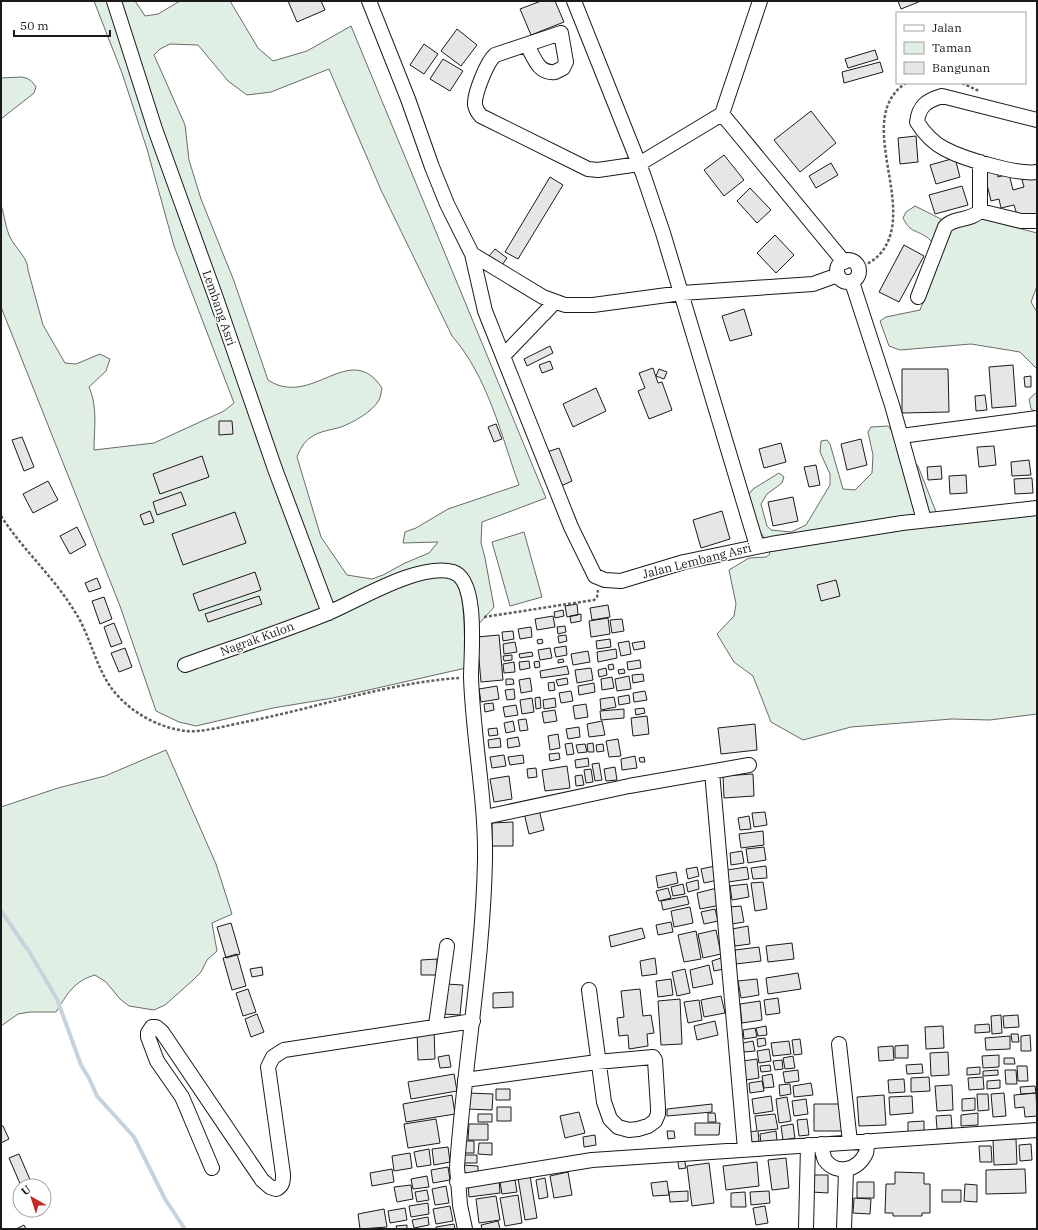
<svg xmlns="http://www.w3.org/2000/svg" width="1038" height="1230" font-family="'IBM Plex Serif',serif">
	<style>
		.green { fill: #e0efe3; stroke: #6a6a6a; fill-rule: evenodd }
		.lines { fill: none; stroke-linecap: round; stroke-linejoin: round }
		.stream { stroke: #c6d2dc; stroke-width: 4 }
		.building { fill: #e6e6e6; stroke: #1a1a1a }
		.minor-casing { stroke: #1a1a1a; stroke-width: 16 }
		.path { stroke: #5f5f5f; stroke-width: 2.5; stroke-dasharray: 3 2; stroke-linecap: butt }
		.minor { stroke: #fff; stroke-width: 14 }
		.labels { text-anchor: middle; stroke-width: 3; stroke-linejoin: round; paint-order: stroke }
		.street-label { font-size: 12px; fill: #1a1a1a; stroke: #fff }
	</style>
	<rect width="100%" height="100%" fill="#fff"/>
	<path class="green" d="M94 1H135L145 16 158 14 180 1H230L258 48 273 61 307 51 351 26 546 498 482 522 481 543 485 558 494 607 468 636 466 668 333 698 273 708 196 726 179 722 156 711 120 606 1 307V205C5 216 5 228 11 239 17 250 28 258 28 270L43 325 65 363 76 364 100 354 110 359 106 371 89 387C98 407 94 429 94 450L154 443 224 411 234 403 174 246 147 149 122 73ZM170 44 198 45 228 81 247 95 271 92 329 69 381 190 452 336C488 377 501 435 519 485L448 509 416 528 405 532 403 543 438 542 429 553 405 563 383 575 372 579 347 575 321 537 297 457C300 449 304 442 311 437 320 431 331 430 341 427 354 422 372 412 379 400 381 397 381 391 382 388 350 339 312 409 268 380L234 281 201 199 189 160 185 125 154 55 160 49Z
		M21 77C29 78 32 81 36 87L34 93 1 119V78Z
		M915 206 945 221 960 213 1037 233V286L1031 302 1037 312V369L1020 352 971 344 900 350 889 346 880 321 886 317 920 310C927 291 948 253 928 238 916 229 911 234 903 218L906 212Z
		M1037 392V411L1036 412 1031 409 1029 399Z
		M888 426 898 439 901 451 918 466 940 522 1037 515V714L990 720 952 719 851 727 803 740 771 722 753 676 734 662 717 634 734 616 736 604 729 570 749 558 766 557 770 554 765 539 749 515 746 498 753 489 779 473 784 477 782 483 767 494 761 504 767 526 771 530 791 532 806 525 830 485V474L820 452 821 441 827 440 830 444 843 489 855 490 872 473 873 455 868 432 871 427Z
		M524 532 542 597 510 606 492 542Z
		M166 750 216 864 232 914 212 923 217 951 207 960 201 972 192 981 165 1005 154 1010 129 1006 120 999 106 982 95 975C74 981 67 994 56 1012H30L18 1014 1 1026V807L58 788 105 776Z"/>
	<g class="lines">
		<path class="stream" d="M1 911 30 953 57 999 81 1065 89 1078 97 1096 134 1137 165 1199 185 1229"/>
	</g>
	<path class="building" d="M288 1H321L325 10 297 22Z
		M541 1H555L564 22 531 35 520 9Z
		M898 1H921L901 9Z
		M457 29 477 45 461 66 441 51Z
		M424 44 438 54 424 74 410 65Z
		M875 50 878 59 848 68 845 59Z
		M443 59 463 71 450 91 430 79Z
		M880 62 883 72 844 83 842 72Z
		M811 111 836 143 800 172 774 140Z
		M916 136 918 162 900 164 898 138Z
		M724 155 744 180 724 196 704 170Z
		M955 158 960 177 936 184 930 165Z
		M831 163 838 175 816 188 809 176Z
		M996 169 998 177 1009 174 1013 190 1024 187 1022 180 1037 176V219L1018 218 1014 205 1001 208 999 199 991 201 984 172Z
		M550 177 563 185 518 259 505 252Z
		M962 186 968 205 935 214 929 195Z
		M750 188 771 210 757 223 737 201Z
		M775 235 794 255 776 273 757 253Z
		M904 245 924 256 899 302 879 292Z
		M495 249 507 258 502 265 489 256Z
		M744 309 752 335 730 341 722 316Z
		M550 346 553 353 527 366 524 359Z
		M550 361 553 369 542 373 539 365Z
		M1013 365 1016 406 992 408 989 367Z
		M653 368 658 383 662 382 672 410 649 419 638 391 645 388 639 373Z
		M659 369 667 372 664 379 656 376Z
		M902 369H948L949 412 902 413Z
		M1031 376V387H1025L1024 377Z
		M596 388 606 411 573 427 563 404Z
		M985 395 987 410 976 411 975 396Z
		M219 421H232L233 434 219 435Z
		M496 424 502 439 494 442 488 427Z
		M22 437 34 467 24 471 12 440Z
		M861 439 867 465 847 470 841 444Z
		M781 443 786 462 764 468 759 449Z
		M994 446 996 465 979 467 977 447Z
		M559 448 572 481 561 486 547 452Z
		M202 456 209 477 160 494 153 474Z
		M1029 460 1031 475 1012 476 1011 462Z
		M816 465 820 485 809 487 804 467Z
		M941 466 942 479 928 480 927 467Z
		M966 475 967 493 950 494 949 476Z
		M1032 478 1033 493 1015 494 1014 479Z
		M48 481 58 500 33 513 23 494Z
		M181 492 186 505 157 515 153 502Z
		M793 497 798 521 773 526 768 502Z
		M150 511 154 522 144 525 140 515Z
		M722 511 730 539 701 548 693 520Z
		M235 512 246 543 183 565 172 534Z
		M77 527 86 545 70 554 60 536Z
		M255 572 261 590 199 611 193 594Z
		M97 578 101 588 89 592 85 583Z
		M836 580 840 596 821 601 817 585Z
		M259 596 262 604 208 622 205 614Z
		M104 597 112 619 100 624 92 601Z
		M577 604 578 615 567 617 565 606Z
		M608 605 610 617 592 620 590 608Z
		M563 610 564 616 555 618 554 612Z
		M581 614V621L571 623 570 616Z
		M553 616 555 627 537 630 535 619Z
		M608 618 610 634 591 637 589 621Z
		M622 619 624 631 612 633 610 620Z
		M114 623 122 643 111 647 104 627Z
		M565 626 566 632 558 634 557 627Z
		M531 627 532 637 520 639 518 629Z
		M513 631 514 639 503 641 502 632Z
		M499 635 503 680 481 682 477 637Z
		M566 635 567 641 559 643 558 636Z
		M542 639 543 643 538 644 537 640Z
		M610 639 611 647 597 649 596 641Z
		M629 641 631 654 621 656 618 643Z
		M644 641 645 648 634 650 632 643Z
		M515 642 517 652 504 654 503 644Z
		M566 646 567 655 556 657 554 648Z
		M125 648 132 667 119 672 111 653Z
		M550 648 552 658 540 660 538 650Z
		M616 649 617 658 598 662 597 652Z
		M588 651 590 662 573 665 571 654Z
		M532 652 533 656 520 658 519 654Z
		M512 655V660L504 661 503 656Z
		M563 659 564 662 558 663V660Z
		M640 660 641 668 628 670 627 662Z
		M529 661 530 668 520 670 519 662Z
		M539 661 540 667 535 668 534 662Z
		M514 662 515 672 504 673 503 664Z
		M613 664 614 669 609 670 608 665Z
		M567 666 569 674 541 678 540 671Z
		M591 668 593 680 577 683 575 670Z
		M606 668 607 675 599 677 598 670Z
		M624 669 625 673 619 674 618 670Z
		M643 674 644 681 633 683 632 675Z
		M629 676 631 689 617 691 615 679Z
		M612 677 614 688 602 690 601 679Z
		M530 678 532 691 521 693 519 680Z
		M567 678 568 684 558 686 556 680Z
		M506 679H513L514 684 506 685Z
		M554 682 555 690 549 691 548 683Z
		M594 683 595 692 579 695 578 686Z
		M497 686 499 699 481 702 479 689Z
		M514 689 515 699 507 700 505 690Z
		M571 691 573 701 561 703 559 693Z
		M645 691 647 700 634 702 633 693Z
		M629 695 630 703 619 705 618 697Z
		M540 697 541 708 536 709 535 698Z
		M614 697 616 707 601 710 600 699Z
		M532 698 534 712 522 714 520 700Z
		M555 698 556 707 544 709 543 700Z
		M493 703 494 710 485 712 484 704Z
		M586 704 588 717 575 719 573 706Z
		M516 705 518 715 505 717 503 707Z
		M644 708 645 713 636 715 635 709Z
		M624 709V718L601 720 600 711Z
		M555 710 557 721 544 723 542 712Z
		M647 716 649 734 633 736 631 718Z
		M526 719 528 730 520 731 518 720Z
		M513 721 515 731 506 733 504 723Z
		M602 721 605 735 589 737 587 724Z
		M755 724 757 750 721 754 718 728Z
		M579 727 580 737 568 739 566 729Z
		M497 728 498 735 489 736 488 729Z
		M558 734 560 748 550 750 548 736Z
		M518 737 520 746 508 748 507 739Z
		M500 738 501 747 489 748 488 740Z
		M618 739 621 756 609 757 606 741Z
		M572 743 574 754 567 755 565 744Z
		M593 743 594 752H588L587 744Z
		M585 744 587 752 578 753 576 745Z
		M603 744 604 751 597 752 596 745Z
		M559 753 560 759 550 761 549 754Z
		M504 755 506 766 492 768 490 757Z
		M523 755 524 763 510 765 508 757Z
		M635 756 637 768 622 770 621 759Z
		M644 757 645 762H640L639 758Z
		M588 758 589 766 576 768 575 760Z
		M599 763 602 780 595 781 592 764Z
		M567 766 570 788 545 791 542 770Z
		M615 767 617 780 606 781 604 769Z
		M536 768 537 777 528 778 527 769Z
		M591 769 593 782 586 783 584 770Z
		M753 774 754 796 724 798 723 776Z
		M582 775 584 785 576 786 575 776Z
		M509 776 512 799 494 802 490 779Z
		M539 810 544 830 529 834 524 813Z
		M765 812 767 825 754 827 752 813Z
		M749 816 751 829 740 830 738 818Z
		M513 822V846H492V823Z
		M763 831 764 845 741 848 739 834Z
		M764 847 766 860 748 863 746 849Z
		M742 851 744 863 731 865 730 853Z
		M715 866 718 880 704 883 701 869Z
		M766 866 767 878 753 879 751 868Z
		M697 867 699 876 688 879 686 869Z
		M747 867 749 879 728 882 727 870Z
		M676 872 678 883 658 888 656 876Z
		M698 880 699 889 688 892 686 883Z
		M763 882 767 909 755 911 751 883Z
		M683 884 685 894 673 896 671 887Z
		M747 884 749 897 732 900 730 886Z
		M668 888 671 898 659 901 656 891Z
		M717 888 721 905 700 909 697 893Z
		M687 896 689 904 663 910 661 901Z
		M741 906 744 922 732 924 730 907Z
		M690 907 693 923 674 927 671 911Z
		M715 909 718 921 704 924 701 912Z
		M671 922 673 932 658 935 656 925Z
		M231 923 240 954 226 958 217 927Z
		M748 926 750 944 735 946 732 929Z
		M642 928 645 938 611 947 609 936Z
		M716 930 721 954 703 958 698 934Z
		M696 931 701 959 684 962 678 935Z
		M792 943 794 959 768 962 766 946Z
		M759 947 761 961 736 964 735 950Z
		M237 954 246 986 232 990 223 958Z
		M655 958 657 974 642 976 640 961Z
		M721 958 724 969 714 971 712 961Z
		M437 959V975H421V960Z
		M709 965 713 984 693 988 690 970Z
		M262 967 263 975 252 977 250 969Z
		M685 969 690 993 677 996 672 972Z
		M798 973 801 989 768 994 766 978Z
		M671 979 673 995 658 997 656 981Z
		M757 979 759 995 741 998 738 981Z
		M446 984 463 985 460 1015 444 1014Z
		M248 989 256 1012 243 1016 236 993Z
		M640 989 643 1016 651 1015 654 1033 647 1034 648 1046 629 1049 628 1035 619 1036 617 1018 624 1017 621 991Z
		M513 992V1007L493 1008V993Z
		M721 996 725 1013 704 1017 701 1000Z
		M778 998 780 1013 766 1015 764 1000Z
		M680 999 682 1044 661 1045 658 1001Z
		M699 1000 702 1020 688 1023 684 1002Z
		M760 1001 762 1020 742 1023 740 1004Z
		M257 1014 264 1032 251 1037 245 1019Z
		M1001 1015 1002 1033 992 1034 991 1016Z
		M1018 1015 1019 1027 1004 1028 1003 1016Z
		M715 1021 718 1035 697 1040 694 1026Z
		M989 1024 990 1032 975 1033V1025Z
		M766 1026 767 1035 758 1036 756 1028Z
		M943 1026 944 1048 926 1049 925 1027Z
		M755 1028 757 1037 744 1039 743 1030Z
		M434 1030 435 1059 418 1060 417 1031Z
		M1011 1034H1018L1019 1042H1012Z
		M1030 1035 1031 1051H1021V1036Z
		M1010 1036V1049L986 1050 985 1038Z
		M765 1038 766 1045 758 1047 757 1039Z
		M800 1039 802 1054 794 1055 792 1040Z
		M753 1041 755 1051 744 1052 742 1043Z
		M789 1041 791 1054 773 1056 771 1043Z
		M908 1045V1058H895V1046Z
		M893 1046 894 1060 879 1061 878 1047Z
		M769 1049 771 1061 759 1063 757 1051Z
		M948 1052 949 1075 931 1076 930 1053Z
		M449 1055 451 1067 440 1068 438 1057Z
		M999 1055V1067L983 1068 982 1056Z
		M793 1056 795 1068 785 1069 783 1058Z
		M1004 1058H1014L1015 1064H1004Z
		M757 1059 759 1078 746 1080 743 1061Z
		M782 1060 783 1069 775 1070 773 1061Z
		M922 1064 923 1073 907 1074 906 1065Z
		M770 1065 771 1071 761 1072 760 1066Z
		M1017 1066H1027L1028 1081H1018Z
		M980 1067V1074L967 1075V1068Z
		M798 1070 799 1081 785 1083 783 1072Z
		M998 1070V1075L983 1076V1071Z
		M1005 1070H1016L1017 1084H1006Z
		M454 1074 457 1091 411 1099 408 1082Z
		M772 1074 774 1087 764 1088 762 1076Z
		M929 1077 930 1091 911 1092V1078Z
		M983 1077 984 1089 969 1090 968 1078Z
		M904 1079 905 1092 889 1093 888 1080Z
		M1000 1080V1088L987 1089V1081Z
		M762 1081 764 1091 750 1093 749 1083Z
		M811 1083 813 1095 794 1097 793 1086Z
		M790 1084 791 1094 780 1096 779 1085Z
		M952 1085 953 1110 937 1111 935 1086Z
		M1035 1086 1036 1093 1021 1094 1020 1087Z
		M496 1089H510V1100H496Z
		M468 1093 493 1094 492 1110 467 1109Z
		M1004 1093 1006 1116 993 1117 991 1094Z
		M1036 1093 1037 1116 1025 1117 1024 1107 1015 1108 1014 1095Z
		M977 1094H988L989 1110 978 1111Z
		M452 1095 455 1114 406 1122 403 1104Z
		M884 1095 886 1125 859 1126 857 1097Z
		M771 1096 773 1111 754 1114 752 1099Z
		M912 1096 913 1113 890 1115 889 1097Z
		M787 1097 791 1121 779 1123 776 1099Z
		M975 1098V1110L962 1111V1099Z
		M806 1099 808 1114 794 1116 792 1101Z
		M712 1104V1112L667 1116V1109Z
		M814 1104H842V1131H814Z
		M497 1107H511V1121H497Z
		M579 1112 585 1133 565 1138 560 1116Z
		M708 1113H715L716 1122H708Z
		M978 1113V1125L961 1126V1115Z
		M478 1114H492V1122H478Z
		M775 1114 778 1129 758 1131 759 1141 749 1143 747 1132 757 1131 755 1116Z
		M951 1115 952 1128 937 1129 936 1116Z
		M436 1119 440 1143 408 1148 404 1124Z
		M807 1119 809 1135 799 1136 797 1120Z
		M924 1121V1131L908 1132V1122Z
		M695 1123H720L719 1135H695Z
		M469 1124H488V1140H468Z
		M793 1124 795 1138 783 1140 781 1126Z
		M1 1126H3L9 1139 1 1143Z
		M667 1131H674L675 1138 668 1139Z
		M776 1131 777 1141 761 1144 760 1134Z
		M595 1135 596 1145 584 1147 583 1137Z
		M1016 1139 1017 1164 994 1165 993 1140Z
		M464 1141H474V1153H464Z
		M479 1143H492V1155L478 1154Z
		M1031 1144 1032 1160 1020 1161 1019 1145Z
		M979 1146H991L992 1162H980Z
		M448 1147 450 1162 434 1165 432 1149Z
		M429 1149 431 1165 417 1167 414 1152Z
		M410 1153 412 1168 394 1171 392 1156Z
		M19 1154 31 1182 21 1186 9 1158Z
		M463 1155H477V1163H463Z
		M684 1156 686 1168 679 1169 677 1157Z
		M786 1158 789 1188 772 1190 768 1160Z
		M757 1162 759 1186 726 1190 723 1166Z
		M709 1163 714 1203 692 1206 687 1166Z
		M462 1165 478 1166V1174H462Z
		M448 1167 450 1180 433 1183 431 1170Z
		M392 1169 394 1182 372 1186 370 1173Z
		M1025 1169 1026 1193 986 1194V1170Z
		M568 1172 572 1195 554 1198 550 1176Z
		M895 1172 924 1173V1184H930V1213H922V1216H893V1213H885L886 1184H895Z
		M812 1175H828V1193L812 1192Z
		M427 1176 429 1187 413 1189 411 1179Z
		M530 1176 537 1218 525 1220 518 1178Z
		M545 1178 548 1197 539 1199 536 1180Z
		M499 1179 500 1193 469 1197 468 1184Z
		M515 1180 517 1192 502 1194 500 1182Z
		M667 1181 669 1195 653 1196 651 1183Z
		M857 1182H874V1198H857Z
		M965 1184 977 1185V1202L964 1201Z
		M411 1185 413 1199 397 1202 394 1187Z
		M446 1186 449 1203 435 1205 432 1189Z
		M427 1190 429 1200 417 1202 415 1192Z
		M942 1190H961V1202H942Z
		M688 1191V1201L670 1202 669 1192Z
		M769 1191 770 1203 751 1205 750 1192Z
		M745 1192 746 1207H731V1193Z
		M518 1195 522 1223 505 1226 500 1198Z
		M496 1196 500 1220 479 1223 476 1199Z
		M854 1198 871 1199 870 1214 853 1213Z
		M428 1203 429 1214 411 1217 409 1206Z
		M450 1206 453 1221 436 1224 433 1209Z
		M765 1206 768 1223 756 1225 753 1208Z
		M405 1208 407 1220 390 1223 388 1211Z
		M384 1209 387 1227 360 1229 358 1214Z
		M428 1217 429 1225 414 1228 412 1220Z
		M498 1221 500 1229H482L481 1225Z
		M454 1224 455 1229H436V1227Z
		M24 1225 26 1229H16Z
		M407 1225V1229H397L396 1226Z"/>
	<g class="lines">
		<g class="minor-casing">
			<path id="minor" d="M114 1 155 129 216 298 275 469 329 613
				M369 1 408 99 432 167 447 204 472 254 543 297 565 305H593L682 293 813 284 838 275
				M574 1 643 174 663 233 757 546
				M527 45C534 57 538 74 555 72L563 68 566 62 561 33 495 55C487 62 474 94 475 105 476 110 478 113 481 116L588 169 598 170 639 164 722 114 760 1
				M722 114 844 262
				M1037 120 942 96C926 101 919 106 917 122 924 133 933 143 945 149 964 159 1017 175 1037 172
				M980 211 1021 221H1037
				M472 254 485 311 571 527 595 576 605 580 621 581 684 562 771 544 902 523 1037 508
				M837 271a11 11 0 1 1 22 0a11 11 0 1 1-22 0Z
				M852 282 892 405 924 520
				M918 297 945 227C953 217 971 221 980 211V162
				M504 355 555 302
				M901 436 1037 418
				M185 665C232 648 281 632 328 613 359 600 420 562 453 572 479 580 471 656 471 677 473 739 486 799 485 860 483 963 464 1065 457 1167L460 1205 465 1229
				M712 772 745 1149
				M485 817 629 786 749 765
				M436 1025 447 946
				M839 1044 850 1142
				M465 1080 597 1062 653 1057 655 1060 658 1108V1114L655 1121 648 1126 638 1129 629 1130 618 1127 610 1119 604 1102 589 990
				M821 1144C822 1149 823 1156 825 1160 837 1176 858 1170 866 1153 867 1150 867 1144 867 1141
				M212 1168 182 1097 157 1061 148 1037V1033L152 1027H156L162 1032 262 1180 270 1187 276 1189C283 1186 283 1181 283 1174L268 1067 273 1057 284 1050 473 1021
				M457 1182 592 1160 1037 1130
				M806 1229 808 1145
				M844 1229 846 1171"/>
		</g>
		<path class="path" d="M962 83 979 91
			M859 268C866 264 874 261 879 255 921 210 851 119 906 83
			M1 516C23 550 54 577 75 612 92 638 96 672 117 695 134 714 160 728 186 731 200 733 230 725 245 722 317 708 386 683 459 678
			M484 617 594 600 597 597 598 590"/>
		<use href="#minor" class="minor"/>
	</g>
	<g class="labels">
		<g class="street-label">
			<text transform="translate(219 308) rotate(71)" y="4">Lembang Asri</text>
			<text transform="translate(697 561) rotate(-14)" y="4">Jalan Lembang Asri</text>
			<text transform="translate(257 639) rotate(-20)" y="4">Nagrak Kulon</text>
		</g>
	</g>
	<rect width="1038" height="1230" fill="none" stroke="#1a1a1a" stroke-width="4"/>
	<rect x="896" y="12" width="130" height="72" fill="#ffffff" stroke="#a3a3a3"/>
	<rect x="904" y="25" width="20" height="6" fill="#ffffff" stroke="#a3a3a3"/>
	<text x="932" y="32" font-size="12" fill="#1a1a1a">Jalan</text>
	<rect x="904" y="42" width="20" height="12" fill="#e0efe3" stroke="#a3a3a3"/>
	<text x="932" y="52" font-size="12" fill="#1a1a1a">Taman</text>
	<rect x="904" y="62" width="20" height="12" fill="#e6e6e6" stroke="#a3a3a3"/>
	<text x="932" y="72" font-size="12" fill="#1a1a1a">Bangunan</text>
	<g transform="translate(32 1198) rotate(321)"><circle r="19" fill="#ffffff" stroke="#a3a3a3"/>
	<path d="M0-3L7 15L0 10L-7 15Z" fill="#c62828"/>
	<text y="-6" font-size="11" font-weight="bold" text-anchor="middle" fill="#1a1a1a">U</text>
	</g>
	<path d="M14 30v6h96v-6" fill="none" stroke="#1a1a1a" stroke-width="2"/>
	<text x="20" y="30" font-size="12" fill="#1a1a1a" stroke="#ffffff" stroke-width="3" paint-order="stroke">50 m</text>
</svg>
